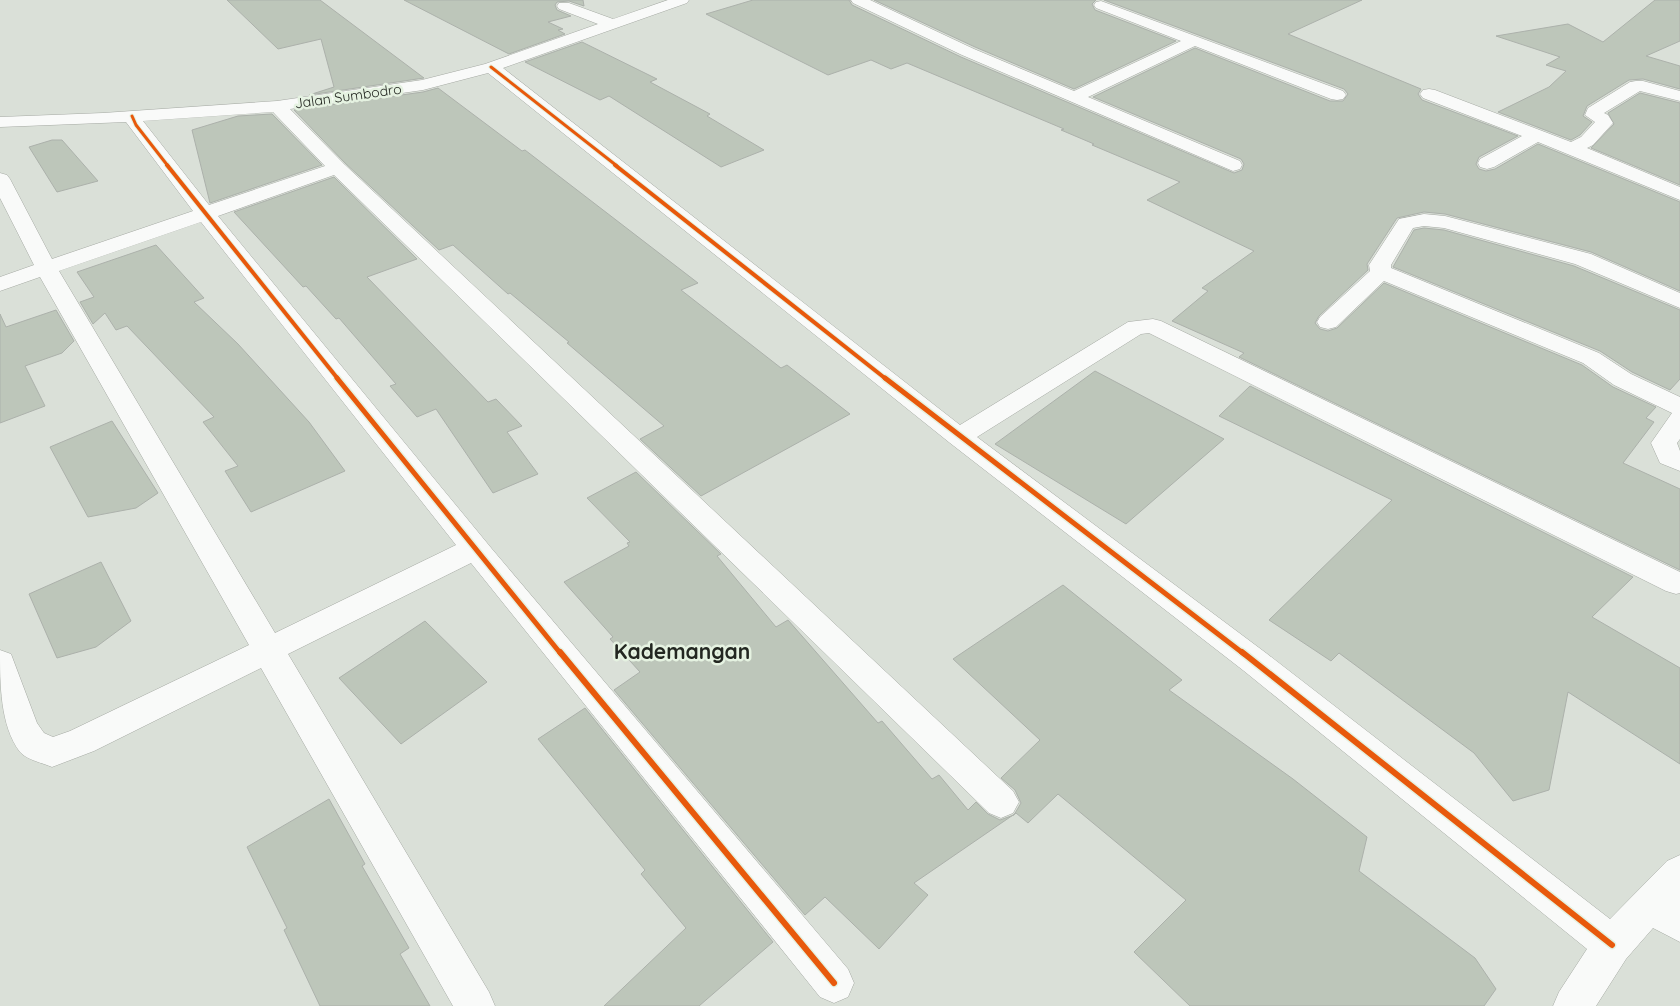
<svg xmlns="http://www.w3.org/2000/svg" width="1680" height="1006" font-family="Quicksand,sans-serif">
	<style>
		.building { fill: #bdc6ba; stroke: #acb1ab }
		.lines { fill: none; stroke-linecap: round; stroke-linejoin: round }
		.minor-casing { stroke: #a5a9a3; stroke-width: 1 }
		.minor { fill: #f9faf9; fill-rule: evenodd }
		.cycleway-far3-casing { stroke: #e5f2e1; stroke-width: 5 }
		.cycleway-far2-casing { stroke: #e5f2e1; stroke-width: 6 }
		.cycleway-far1-casing { stroke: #e5f2e1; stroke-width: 8 }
		.cycleway-casing { stroke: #e5f2e1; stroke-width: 9 }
		.cycleway-far3 { stroke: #e8590c; stroke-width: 3 }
		.cycleway-far2 { stroke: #e8590c; stroke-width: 4 }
		.cycleway-far1 { stroke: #e8590c; stroke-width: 5 }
		.cycleway { stroke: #e8590c; stroke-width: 6 }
		.labels { text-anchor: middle; stroke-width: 5; stroke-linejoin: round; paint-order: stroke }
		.far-street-label { font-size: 14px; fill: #232721; stroke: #e5f2e1 }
		.district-label { font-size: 21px; font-weight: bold; fill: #232721; stroke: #e5f2e1 }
	</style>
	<rect width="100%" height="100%" fill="#dae0d8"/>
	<path class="building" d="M227 0H320L424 78 309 95 334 87 321 39 278 49Z
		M404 0H583L584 6 569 1 557 2 555 5 557 10 571 16 548 22 563 29 558 30 565 34 509 54Z
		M753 0H849L852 5 961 57 1234 173 1242 170 1244 164 1241 159 1093 97 1195 48 1330 101H1343L1348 94 1344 89 1104 0H1362L1288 34 1421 89 1418 94 1422 100 1518 136 1479 157 1476 164 1479 169 1486 171 1495 169 1538 144 1680 202V291L1591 252 1445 214 1424 212 1397 218 1367 264 1368 270 1319 316 1315 323 1320 329 1328 331 1337 328 1384 283 1582 365 1613 387 1656 407 1646 418 1654 422 1623 463 1680 489V570L1239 357 1244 353 1172 321 1208 291 1202 288 1254 251 1147 200 1180 182 1092 145 1094 144 1061 130 1064 129 907 63 891 69 871 60 828 75 706 14Z
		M874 0H1096L1092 4 1095 10 1176 41 1074 89 975 47Z
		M1655 0H1680V41L1646 56 1680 66V89L1643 79 1629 80 1587 106 1583 116 1592 122 1580 135 1571 140 1498 112 1549 87 1566 71 1546 65 1560 57 1496 36 1568 24 1603 42Z
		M582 42 657 79 650 82 710 114 707 116 764 150 721 167 609 96 600 100 525 62Z
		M438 88 522 151 525 150 698 283 681 290 781 368 787 365 850 414 701 496 640 439 664 426 567 343 569 342 510 293 508 294 453 245 439 250 345 163 294 110 423 92Z
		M1640 93 1680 103V185L1591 148 1614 124 1608 113Z
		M272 114 322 165 210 203 192 130 238 116Z
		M52 140H62L98 181 57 192 29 147Z
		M334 177 417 259 367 277 488 402 496 399 522 426 507 432 538 474 493 493 436 409 417 417 390 386 396 384 339 318 336 319 306 286 303 287 234 212Z
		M1424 228 1444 230 1574 266 1680 310V379L1670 390 1632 372 1600 351 1393 267 1414 230Z
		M156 245 204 298 194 302 238 344 309 422 345 471 251 512 225 471 238 466 203 422 214 417 127 326 116 330 105 313 93 324 80 302 94 297 77 272Z
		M56 310 74 341 62 353 25 366 45 406 0 423V314L6 327Z
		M1095 371 1224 439 1126 524 995 444Z
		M1250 386 1633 577 1592 617 1680 668V764L1568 692 1549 790 1513 801 1474 753 1339 653 1331 661 1269 620 1392 500 1219 416Z
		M112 421 158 493 136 508 88 517 50 447Z
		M636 472 721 554 717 556 776 627 788 620 878 723 882 721 932 779 939 775 968 810 976 802 988 814 1000 820 1014 815 1021 803 1015 790 1001 778 1040 740 953 659 1063 585 1182 680 1169 690 1293 779 1367 837 1359 871 1475 958 1496 989 1484 1006H1190L1134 952 1186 900 1058 794 1028 823 1016 813 914 883 928 895 879 949 825 897 805 915 614 690 640 672 610 639 613 637 564 582 629 546 627 543 630 542 587 498Z
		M101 562 131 621 96 647 57 658 29 594Z
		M425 621 487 682 401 744 339 678Z
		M585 708 773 942 699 1006H604L686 928 641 874 645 870 538 739Z
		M329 799 365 864 362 866 409 948 400 954 430 1006H320L284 930 287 928 247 847Z"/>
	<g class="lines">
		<g class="minor-casing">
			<path id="minor" d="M668 0H689L687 3 503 68 960 425 1128 322 1153 319 1161 321 1680 572V593L1676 594 1666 591 1149 333 1141 334 977 437 1266 653 1610 919 1667 861 1680 855V942L1653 928 1626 959 1596 1006H1553L1559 992 1587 949 1244 671 950 443 488 73 423 90 290 109 344 164 1013 791 1019 802 1013 813 1001 818 989 813 334 175 218 216 492 549 848 969 854 983 848 997 834 1003 820 997 471 563 288 654 489 992 495 1006H453L261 668 94 751 52 767C43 763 27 760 20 752 0 726 0 683 0 650L11 654 37 723 44 733 53 737 70 731 249 645 40 277 0 291V277L34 265 0 198V173L7 175 10 179 52 259 193 211 126 122 0 127V117L103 113 277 101 422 80 485 64 598 24 559 9 557 6 559 3H569L613 19ZM273 112 325 166 209 205 143 121ZM201 222 456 545 275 633 59 271Z
				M851 0H870L974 49 1074 91 1181 41 1096 8 1094 5 1096 2 1101 1 1343 91 1346 95 1343 99 1337 100 1331 99 1195 46 1088 97 1240 161 1242 165 1240 169 1233 171 962 55 853 3Z
				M1636 81H1643L1680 91V101L1640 91 1604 113 1608 115 1613 123 1593 145 1587 148 1680 187V200L1538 142 1494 167 1487 169 1480 167 1478 163 1480 159 1522 136 1423 98 1420 94 1423 90 1429 89 1435 90 1571 142 1581 137 1595 122 1585 115 1588 108 1630 82Z
				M1424 214 1445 216 1591 254 1680 293V308L1575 264 1444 228 1424 226 1413 228 1391 265V268L1599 353 1631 374 1680 397V439L1677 443 1680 451V471L1660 463 1651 443 1672 413 1614 385 1583 363 1384 281 1336 327 1328 329 1320 327 1317 322 1320 317 1370 271 1369 265 1399 219Z"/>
		</g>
		<use href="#minor" class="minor"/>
		<g class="cycleway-far3-casing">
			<path id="cycleway-far3" d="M491 67 617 166
				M132 116 136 125 168 166"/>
		</g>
		<g class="cycleway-far2-casing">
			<path id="cycleway-far2" d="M167 165 338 379
				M615 165 886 379"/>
		</g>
		<g class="cycleway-far1-casing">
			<path id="cycleway-far1" d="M337 378 561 654
				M885 378 1244 654"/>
		</g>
		<g class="cycleway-casing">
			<path id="cycleway" d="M560 652 834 983
				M1242 652 1612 945"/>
		</g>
		<use href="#cycleway-far3" class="cycleway-far3"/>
		<use href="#cycleway-far2" class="cycleway-far2"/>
		<use href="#cycleway-far1" class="cycleway-far1"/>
		<use href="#cycleway" class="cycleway"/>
	</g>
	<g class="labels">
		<g class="far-street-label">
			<text transform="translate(348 96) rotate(-8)" y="5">Jalan Sumbodro</text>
		</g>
		<g class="district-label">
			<text x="682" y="659">Kademangan</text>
		</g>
	</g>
</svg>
